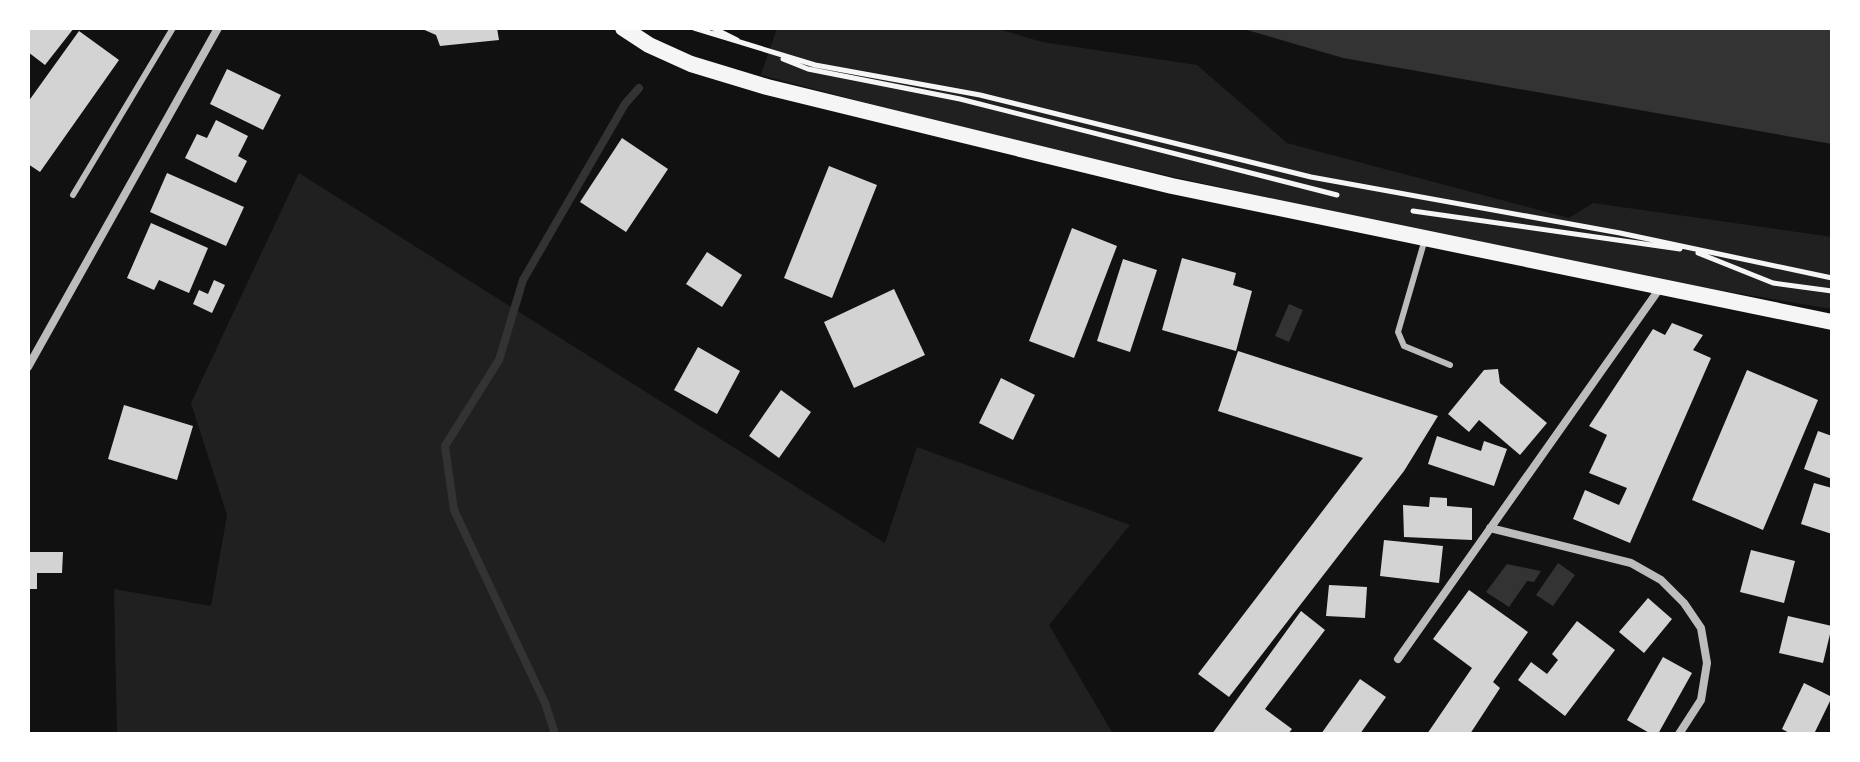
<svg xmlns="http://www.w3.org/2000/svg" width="1860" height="762" font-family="Raleway,sans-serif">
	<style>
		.green { fill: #202020 }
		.water { fill: #333 }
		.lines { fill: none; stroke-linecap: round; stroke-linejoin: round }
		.stream { stroke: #333; stroke-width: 8 }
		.building { fill: #d3d3d3 }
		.path { stroke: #f5f5f5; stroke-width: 5 }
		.service { stroke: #bcbcbc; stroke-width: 6 }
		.minor { stroke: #bcbcbc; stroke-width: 8 }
		.secondary { stroke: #f5f5f5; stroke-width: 16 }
	</style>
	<rect width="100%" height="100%" fill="#111"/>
	<path class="green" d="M777 28H995L1042 42 1197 65 1287 143 1569 218 1593 203 1832 237V309L1564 264 1000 138 761 75Z
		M299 173 885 543 917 447 1130 525 1049 625 1113 734H117L114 589 211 606 227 515 191 403Z"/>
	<path class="water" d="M1240 28H1832V144L1343 58Z
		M1289 304 1303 310 1289 342 1275 336Z
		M1558 563 1575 575 1553 606 1536 595Z
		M1507 564 1541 571 1534 582 1527 581 1509 607 1486 592Z"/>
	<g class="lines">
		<path class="stream" d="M555 734 545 703 454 510 445 446 499 360 523 280 625 104 639 88"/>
	</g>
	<path class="building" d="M28 28H74L45 65 28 52Z
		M420 28H497L499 40 440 46 436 35Z
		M79 31 119 60 40 172 28 164V102Z
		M227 69 281 95 263 130 210 104Z
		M216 120 248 136 238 156 247 161 236 183 185 158 197 134 207 138Z
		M622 138 668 169 626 232 580 202Z
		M829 166 877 185 832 298 784 278Z
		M167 173 244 207 226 246 150 212Z
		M151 223 208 248 189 293 159 280 154 290 127 278Z
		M1072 228 1117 246 1074 358 1029 341Z
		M707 252 742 275 722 307 686 284Z
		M1182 258 1236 273 1233 285 1252 291 1236 351 1162 330Z
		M1123 259 1157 270 1130 352 1097 341Z
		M214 280 225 285 212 313 193 304 199 290 208 294Z
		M894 289 925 355 854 388 824 322Z
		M1672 323 1703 335 1693 350 1711 358 1630 543 1573 519 1585 490 1619 505 1627 488 1589 473 1607 435 1589 426 1653 329 1665 335Z
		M698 347 740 371 717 414 674 390Z
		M1238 351 1438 416 1404 471 1229 697 1198 674 1363 458 1218 411Z
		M1498 369 1500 383 1547 423 1520 455 1479 420 1469 432 1448 414 1484 370Z
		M1747 370 1818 400 1763 530 1692 500Z
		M1001 378 1035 395 1013 440 979 423Z
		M781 390 811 412 779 458 749 436Z
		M124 405 193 426 177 480 108 459Z
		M1818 431 1832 436V479L1804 469Z
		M1437 436 1481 451 1484 441 1507 449 1494 486 1428 464Z
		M1814 483 1832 488V534L1801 524Z
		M1430 497 1447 498V506L1472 508V540L1404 537 1403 505 1429 507Z
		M1384 540 1443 546 1439 583 1380 576Z
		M1751 550 1795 561 1784 603 1740 592Z
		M28 552H63L62 573H37V589H28Z
		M1329 585 1367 587 1365 618 1326 616Z
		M1469 590 1528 632 1493 682 1500 688 1470 734H1427L1472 668 1433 639Z
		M1648 598 1672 619 1644 653 1619 632Z
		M1301 611 1325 630 1265 709 1292 729 1288 734H1212Z
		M1788 616 1832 626 1823 663 1779 653Z
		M1577 621 1615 650 1565 716 1518 680 1531 662 1547 674 1558 660 1552 654Z
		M1663 657 1692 673 1658 734H1651L1627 720Z
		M1360 679 1386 697 1360 734H1321Z
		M1804 683 1832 697 1814 734H1791L1782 729Z"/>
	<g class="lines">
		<path class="path" d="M694 28 815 65 980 95 1311 177 1620 233 1832 278
			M713 28 737 40
			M783 59 808 69 960 99 1337 195
			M1413 211 1680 249
			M1698 253 1773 283 1832 291"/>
		<path class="service" d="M73 195 173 28
			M1425 239 1398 332 1404 346 1450 365"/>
		<path class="minor" d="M28 367 218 28
			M1490 528 1631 563 1661 580 1684 603 1701 628 1707 663 1701 700 1679 734
			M1398 659 1660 288"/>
		<path class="secondary" d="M623 28 649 45 691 64 767 87 955 133 1172 186 1832 322"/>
	</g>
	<rect width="1860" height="762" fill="none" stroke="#ffffff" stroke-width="60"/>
</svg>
